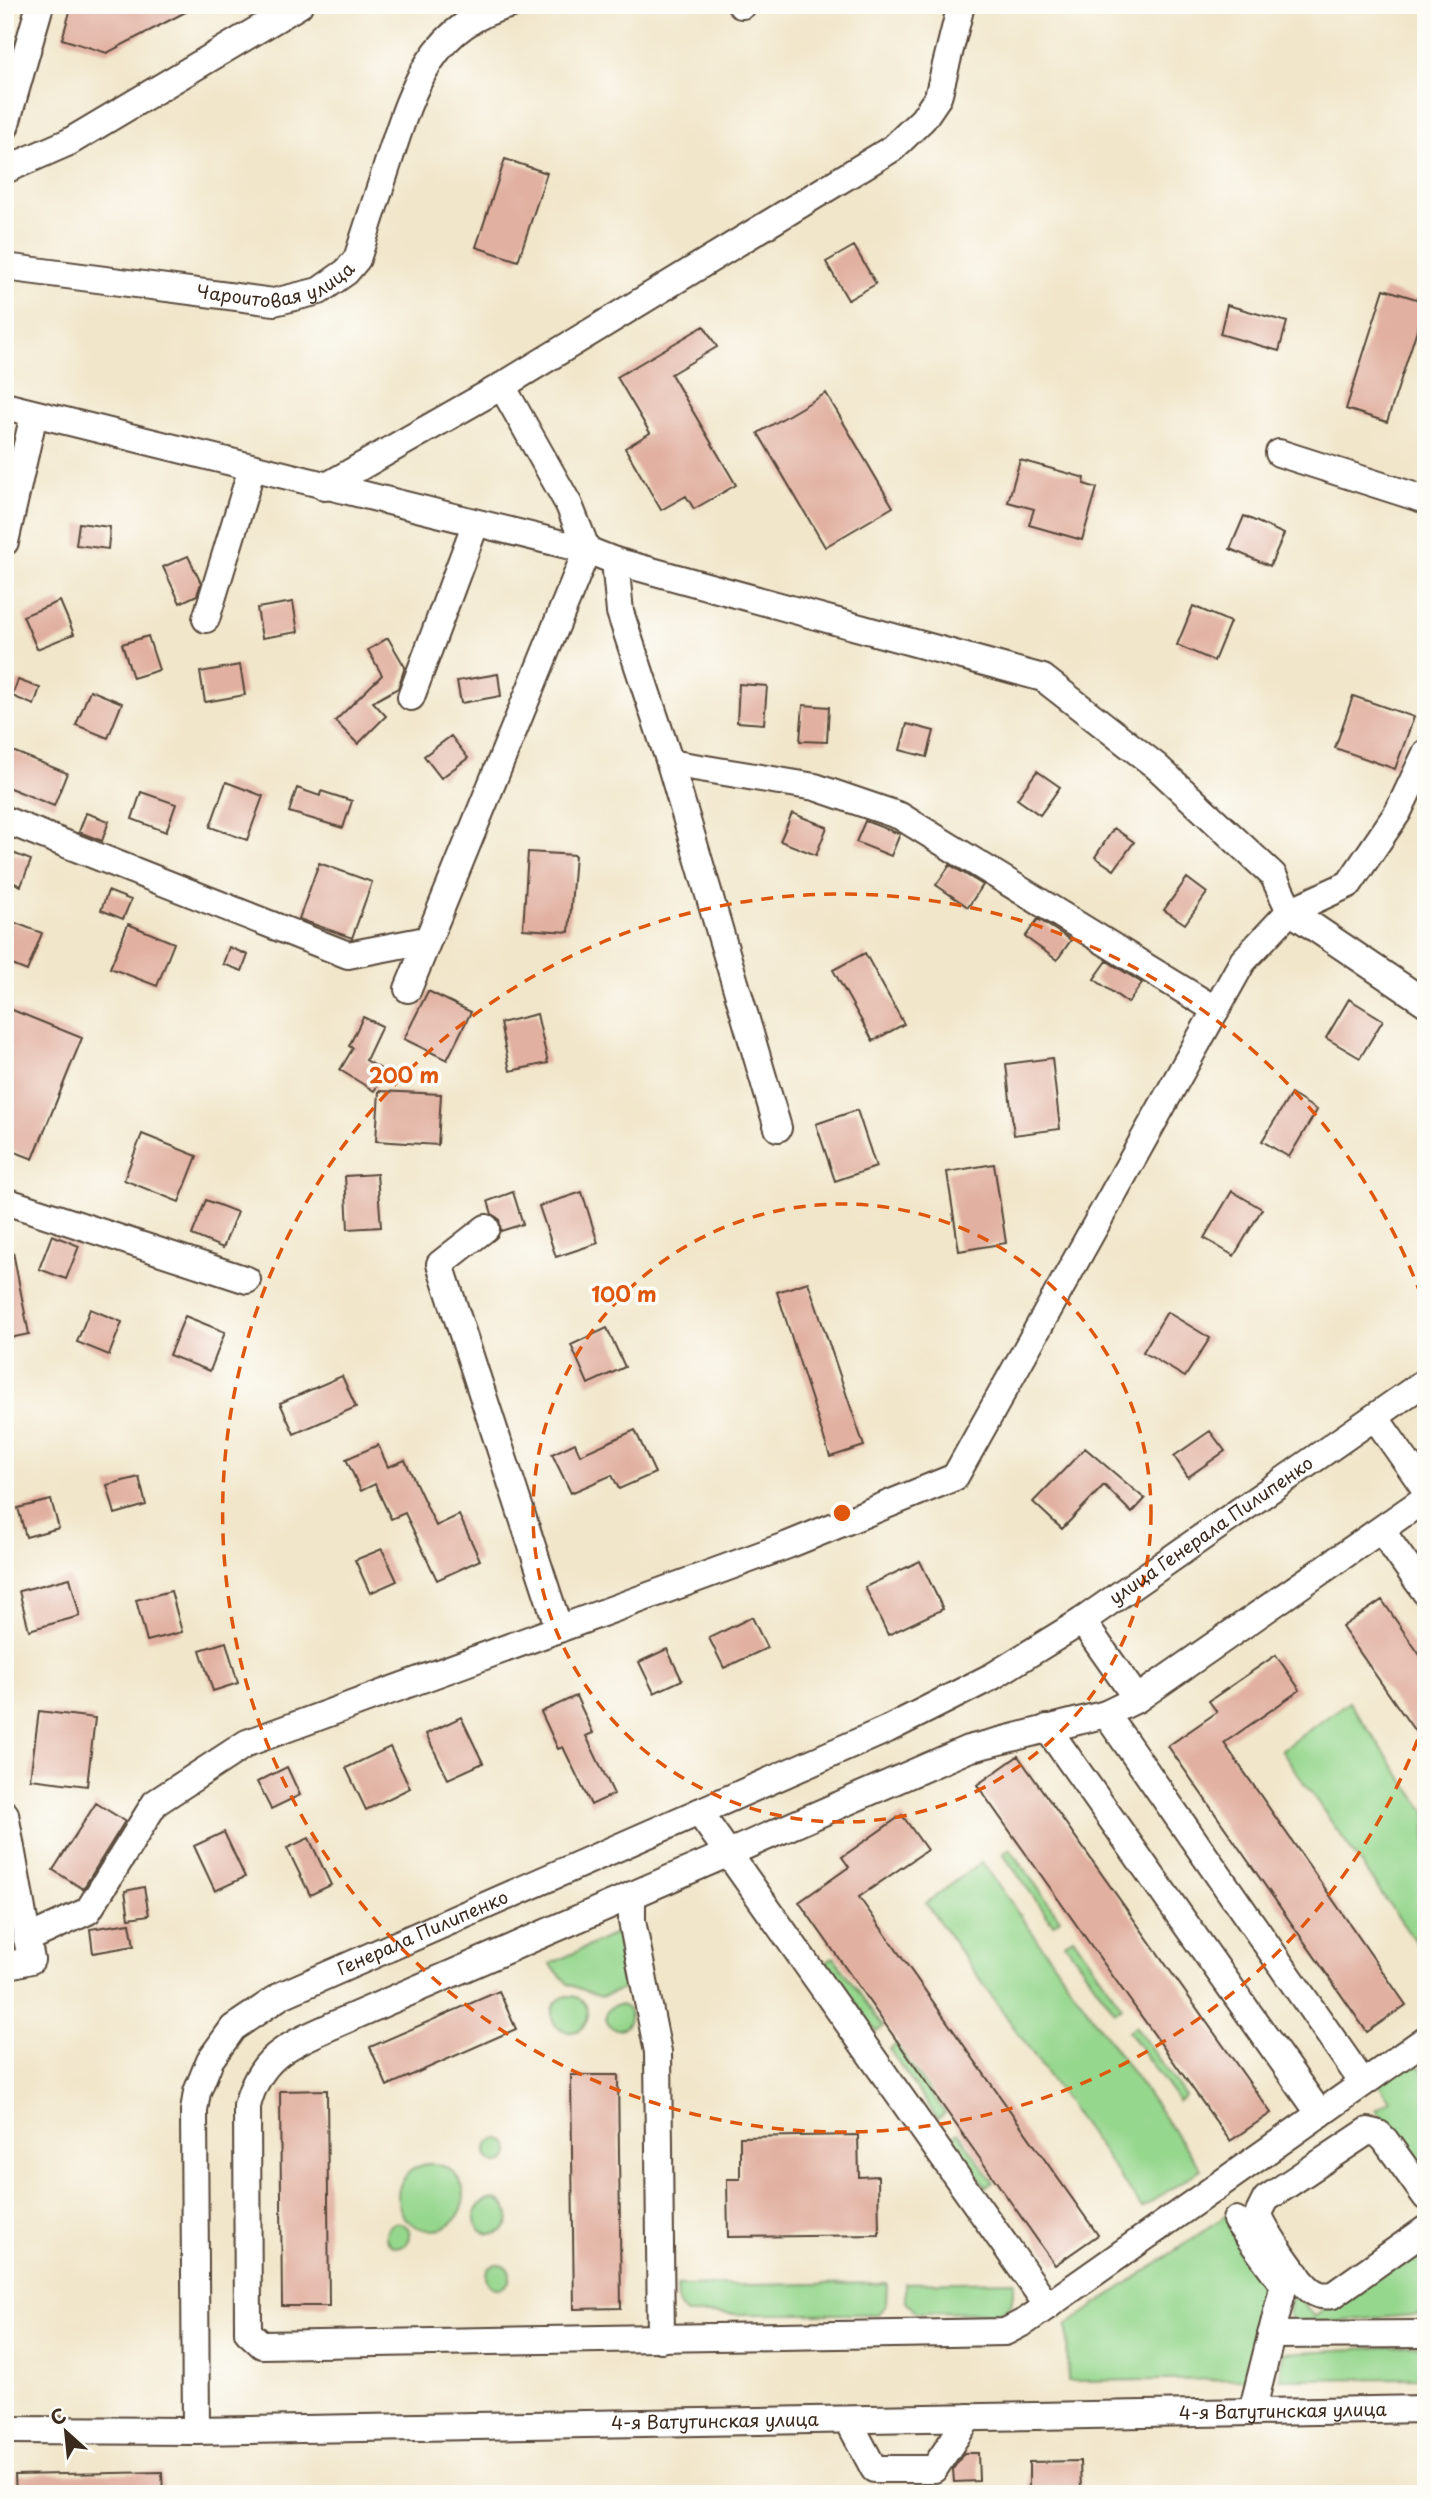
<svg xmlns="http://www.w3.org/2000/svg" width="1431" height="2499" font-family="'Playpen Sans',sans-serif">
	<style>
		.green { fill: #96d78e; stroke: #688056; stroke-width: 2 }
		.building { fill: #e1b0a0 }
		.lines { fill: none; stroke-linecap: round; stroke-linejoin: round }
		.minor-casing { stroke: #564638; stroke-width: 30 }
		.minor { stroke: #fff; stroke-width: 26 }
		.ring { fill: none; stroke: #df570d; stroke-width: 3.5; stroke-dasharray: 12 9 }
		.labels { text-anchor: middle; stroke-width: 7; stroke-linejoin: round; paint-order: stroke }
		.street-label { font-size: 18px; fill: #3b2a1e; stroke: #fdfcf7 }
		.centre { fill: #df570d; stroke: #fdfcf7; stroke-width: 3.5 }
		.ring-label { font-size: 21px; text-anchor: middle; font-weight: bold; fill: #df570d; stroke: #fdfcf7; stroke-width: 7; stroke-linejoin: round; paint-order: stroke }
	</style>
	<rect width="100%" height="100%" fill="#fdfcf7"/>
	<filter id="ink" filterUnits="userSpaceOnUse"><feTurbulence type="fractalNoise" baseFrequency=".0143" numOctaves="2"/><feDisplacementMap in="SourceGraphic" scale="14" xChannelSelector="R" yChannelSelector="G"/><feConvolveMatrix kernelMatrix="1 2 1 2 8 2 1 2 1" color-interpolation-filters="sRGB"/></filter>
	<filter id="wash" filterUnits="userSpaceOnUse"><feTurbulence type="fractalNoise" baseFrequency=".00686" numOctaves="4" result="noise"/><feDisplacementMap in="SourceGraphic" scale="28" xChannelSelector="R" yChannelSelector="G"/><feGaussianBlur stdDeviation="1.57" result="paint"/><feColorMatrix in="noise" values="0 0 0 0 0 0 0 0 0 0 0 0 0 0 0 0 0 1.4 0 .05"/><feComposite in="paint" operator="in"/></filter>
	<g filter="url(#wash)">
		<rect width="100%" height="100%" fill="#f1e6ca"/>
		<path class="green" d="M1349 1702 1426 1812V1957L1281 1750Z
			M1010 1849 1060 1919 1053 1924 1003 1854Z
			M982 1862 1201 2169 1142 2208 926 1903Z
			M617 1933 630 1987 601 1997 568 1984 550 1964Z
			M1073 1937 1122 2007 1115 2012 1065 1943Z
			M834 1957 883 2027 876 2032 826 1962Z
			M552 2014a18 18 0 1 1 36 0a18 18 0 1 1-36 0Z
			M606 2017a12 12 0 1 1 24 0a12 12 0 1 1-24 0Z
			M1135 2026 1185 2096 1178 2101 1128 2031Z
			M896 2044 945 2113 938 2119 889 2049Z
			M1413 2059 1426 2075V2180L1376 2110 1390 2100 1378 2083Z
			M958 2132 993 2182 986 2187 951 2137Z
			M486 2151a12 12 0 1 1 24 0a12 12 0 1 1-24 0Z
			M398 2197a33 33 0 1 1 66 0a33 33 0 1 1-66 0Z
			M475 2217a17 17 0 1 1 34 0a17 17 0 1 1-34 0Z
			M1237 2208 1274 2261 1256 2308 1254 2379 1068 2381 1067 2325Z
			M386 2235a12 12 0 1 1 24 0a12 12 0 1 1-24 0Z
			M1426 2239V2314L1293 2325 1288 2311 1293 2288 1314 2317Z
			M486 2276a12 12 0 1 1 24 0a12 12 0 1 1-24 0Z
			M1015 2281 1011 2305 999 2313 916 2312 905 2301V2283Z
			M887 2283 886 2304 878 2314H685L678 2304 677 2286Z
			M1426 2345V2378L1280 2379 1283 2353Z"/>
		<g id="blocks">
			<path class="building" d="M72 5H199L107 53 62 39Z
				M505 159 547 173 518 261 476 247Z
				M854 246 876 284 848 300 826 262Z
				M1384 289 1426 302 1387 422 1346 409Z
				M1227 305 1287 322 1279 351 1220 334Z
				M704 326 717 347 671 374 736 485 694 509 686 496 661 510 625 448 650 433 617 377Z
				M826 393 893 507 825 547 758 433Z
				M1020 460 1085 478 1084 484 1097 488 1082 540 1029 525 1034 509 1008 502Z
				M1244 516 1284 534 1270 566 1230 549Z
				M79 523 110 527 108 549 76 545Z
				M188 556 201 583 197 595 180 603 163 567Z
				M60 601 74 634 37 649 23 616Z
				M293 602 298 632 262 638 257 608Z
				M1193 606 1230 622 1214 661 1177 645Z
				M148 636 159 670 133 678 122 644Z
				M388 638 405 667 398 688 373 702 386 716 358 744 335 721 382 675 368 650Z
				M240 665 245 695 205 702 200 672Z
				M498 674 501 696 461 703 457 681Z
				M18 680 40 688 34 705 12 696Z
				M739 684 767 686 764 724 737 722Z
				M90 690 122 703 108 738 76 725Z
				M1353 696 1414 717 1395 769 1335 748Z
				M803 705 829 707 827 742 800 741Z
				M907 724 934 731 927 757 900 750Z
				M451 736 468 758 441 778 424 756Z
				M10 750 67 773 54 806 5 786V762Z
				M1037 771 1060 787 1040 815 1017 799Z
				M226 782 263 796 247 840 210 827Z
				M297 788 320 796 321 791 352 801 343 828 289 812Z
				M141 792 176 804 166 832 132 819Z
				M86 813 109 821 102 841 79 832Z
				M792 813 827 827 816 855 780 841Z
				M865 821 900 834 891 856 856 842Z
				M1114 828 1134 842 1114 870 1095 857Z
				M10 852 31 860 21 886 5 879V864Z
				M528 852 575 855 569 932 523 929Z
				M319 863 372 882 352 938 299 919Z
				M950 865 983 885 968 907 936 885Z
				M1187 878 1207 893 1185 924 1164 910Z
				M108 891 131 900 123 919 101 910Z
				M5 919 42 933 27 971 5 962Z
				M1038 919 1071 940 1057 960 1025 937Z
				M128 924 174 943 157 986 110 968Z
				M229 947 248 955 242 971 223 964Z
				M865 953 904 1024 873 1041 833 970Z
				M1107 961 1142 983 1128 1003 1094 979Z
				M428 991 471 1012 447 1060 404 1039Z
				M1349 999 1383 1020 1360 1058 1326 1038Z
				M10 1009 82 1038 33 1159 5 1148V1022Z
				M537 1014 548 1063 510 1071 500 1023Z
				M363 1017 382 1026 366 1060 386 1072 374 1091 340 1070 353 1048 349 1046Z
				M1052 1058 1060 1129 1014 1135 1006 1064Z
				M379 1091 441 1094 438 1145 376 1141Z
				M1291 1094 1317 1110 1289 1157 1262 1141Z
				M857 1110 876 1167 835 1181 816 1124Z
				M142 1134 197 1156 179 1202 124 1180Z
				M994 1164 1006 1243 959 1251 947 1172Z
				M377 1174 381 1227 348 1229 345 1176Z
				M1232 1191 1262 1209 1234 1256 1204 1238Z
				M513 1192 523 1224 501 1231 499 1219 492 1214 488 1201Z
				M582 1192 598 1243 556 1257 539 1206Z
				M206 1200 237 1212 223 1248 192 1235Z
				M52 1235 79 1246 66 1279 39 1269Z
				M13 1252 29 1334 5 1339V1253Z
				M808 1282 864 1446 830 1457 777 1292Z
				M90 1309 122 1322 109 1355 77 1342Z
				M1167 1312 1210 1338 1185 1377 1143 1352Z
				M185 1316 225 1332 210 1371 169 1355Z
				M607 1328 625 1367 588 1384 571 1345Z
				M342 1376 356 1407 294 1434 280 1403Z
				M635 1430 655 1473 619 1489 612 1475 571 1493 552 1454 575 1443 580 1455Z
				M1210 1431 1225 1451 1188 1477 1174 1456Z
				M378 1445 388 1467 405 1460 436 1526 459 1515 480 1560 437 1580 405 1513 391 1519 375 1484 361 1491 346 1459Z
				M1085 1448 1145 1499 1132 1513 1104 1485 1062 1529 1033 1502Z
				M139 1477 146 1505 115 1514 107 1485Z
				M51 1500 59 1528 26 1537 18 1508Z
				M382 1549 397 1581 370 1593 355 1560Z
				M920 1561 943 1609 888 1635 865 1587Z
				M70 1578 80 1616 29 1630 19 1591Z
				M171 1591 182 1632 147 1641 136 1600Z
				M1382 1600 1426 1664V1747L1342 1627Z
				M752 1617 767 1648 724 1668 709 1638Z
				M226 1642 238 1683 213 1691 200 1650Z
				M667 1649 682 1680 654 1693 639 1662Z
				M1276 1655 1300 1690 1224 1743 1406 2005 1367 2032 1168 1746 1217 1712 1209 1701Z
				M576 1696 593 1733 586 1736 614 1794 591 1805 563 1747 558 1749 541 1712Z
				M39 1711 95 1718 87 1786 30 1779Z
				M461 1717 483 1763 448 1779 426 1734Z
				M390 1747 410 1788 366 1810 346 1768Z
				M1018 1756 1271 2113 1230 2141 977 1785Z
				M287 1767 300 1795 271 1809 257 1782Z
				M96 1803 125 1821 83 1889 53 1870Z
				M902 1815 927 1850 859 1897 1098 2235 1055 2265 799 1902 849 1867 842 1857Z
				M224 1832 245 1877 215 1891 194 1846Z
				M309 1838 331 1885 310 1895 287 1848Z
				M144 1887 149 1915 129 1918 125 1891Z
				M130 1923 134 1946 93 1953 90 1929Z
				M499 1991 516 2029 387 2086 370 2047Z
				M571 2075H618L621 2308 574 2309Z
				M327 2090 329 2306H282L280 2091Z
				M858 2135 859 2177 878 2176 879 2235 728 2237 727 2179H740V2137Z
				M964 2453H978L979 2481 954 2482 953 2469Z
				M1080 2461 1081 2492H1029V2462Z
				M162 2472 163 2494H16L15 2475Z"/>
		</g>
	</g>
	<g filter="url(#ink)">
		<use href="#blocks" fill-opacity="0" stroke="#564638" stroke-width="2"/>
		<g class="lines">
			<g class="minor-casing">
				<g id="minor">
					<path d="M741 5H743"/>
					<path d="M5 127 40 5"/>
					<path d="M5 170 69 142 299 5"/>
					<path id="s1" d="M5 267 274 302 319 291 346 272 357 259C368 225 379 191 390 157 412 90 431 25 509 5"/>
					<path d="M5 406 587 550 615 561 1043 678 1156 766 1273 875 1290 911 1426 1003"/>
					<path d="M1279 453 1426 500"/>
					<path d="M325 487 502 386 893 148 923 119 938 97 961 5"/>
					<path d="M5 542 34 414"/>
					<path d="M615 561 620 612 670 763 778 1128"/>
					<path d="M206 619 252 468"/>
					<path d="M411 697 475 525"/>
					<path d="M670 763 815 787 900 816 1216 1010"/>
					<path d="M5 820 348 955 426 940"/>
					<path d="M408 989 587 550 569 505 502 386"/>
					<path d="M5 1201 247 1280"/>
					<path d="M486 1228 440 1264 559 1629"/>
					<path d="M1375 1417 1426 1490"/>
					<path d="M1381 1530 1426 1593"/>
					<path d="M1082 1621 1137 1699"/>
					<path d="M1106 1714 968 1749 336 2024C292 2044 260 2054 247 2106L248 2332 262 2345 1005 2332 1026 2321 1426 2039"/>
					<path d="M1047 1728 1320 2114"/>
					<path d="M699 1812 1048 2306"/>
					<path d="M5 1814 31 1960 5 1966"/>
					<path d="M632 1895V1921L658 2052 661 2339"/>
					<path d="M27 1939 88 1911 155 1803 247 1743 788 1545 955 1477 1243 961 1290 911 1349 884 1398 812 1426 753"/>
					<path d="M1363 2083 1106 1714 1137 1699 1426 1498"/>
					<path d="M1426 2197 1385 2140 1379 2134 1368 2131 1266 2199 1259 2213C1261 2227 1300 2283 1312 2291 1319 2296 1325 2296 1333 2295L1426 2229"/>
					<path d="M1236 2220 1278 2277"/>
					<path d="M1271 2335 1426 2334"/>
					<path d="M1252 2412 1284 2284 1297 2274"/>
					<path d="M848 2420 874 2469H934L969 2417"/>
					<path id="s2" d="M5 2430 196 2431 1426 2409"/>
					<path id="s3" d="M196 2431 194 2111 197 2092 210 2060 233 2028 282 1995 888 1729 993 1676 1082 1621 1426 1381"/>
				</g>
			</g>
			<use href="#minor" class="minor"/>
		</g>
	</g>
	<g class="ring">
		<circle cx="842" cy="1513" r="309"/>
		<path d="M1425 1720A619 619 0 1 1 1425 1306"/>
	</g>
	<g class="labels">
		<g class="street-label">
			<text dy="6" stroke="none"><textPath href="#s1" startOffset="276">Чароитовая улица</textPath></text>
			<text dy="6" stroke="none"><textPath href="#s3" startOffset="1514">улица Генерала Пилипенко</textPath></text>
			<text dy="6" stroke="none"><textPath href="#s3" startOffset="626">Генерала Пилипенко</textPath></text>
			<text dy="6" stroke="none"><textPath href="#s2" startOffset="1278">4-я Ватутинская улица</textPath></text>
			<text dy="6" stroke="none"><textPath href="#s2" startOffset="710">4-я Ватутинская улица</textPath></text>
		</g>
	</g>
	<circle cx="842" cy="1513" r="10" class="centre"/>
	<g class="ring-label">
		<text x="404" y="1083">200 m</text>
		<text x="624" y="1302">100 m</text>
	</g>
	<rect width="1431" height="2499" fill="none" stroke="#fdfcf7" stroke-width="28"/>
	<g transform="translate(66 2432) rotate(333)" stroke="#fdfcf7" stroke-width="5" paint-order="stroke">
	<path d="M0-5L12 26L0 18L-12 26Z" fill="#3b2a1e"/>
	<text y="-10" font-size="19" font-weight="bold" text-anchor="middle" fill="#3b2a1e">С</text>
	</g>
</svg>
